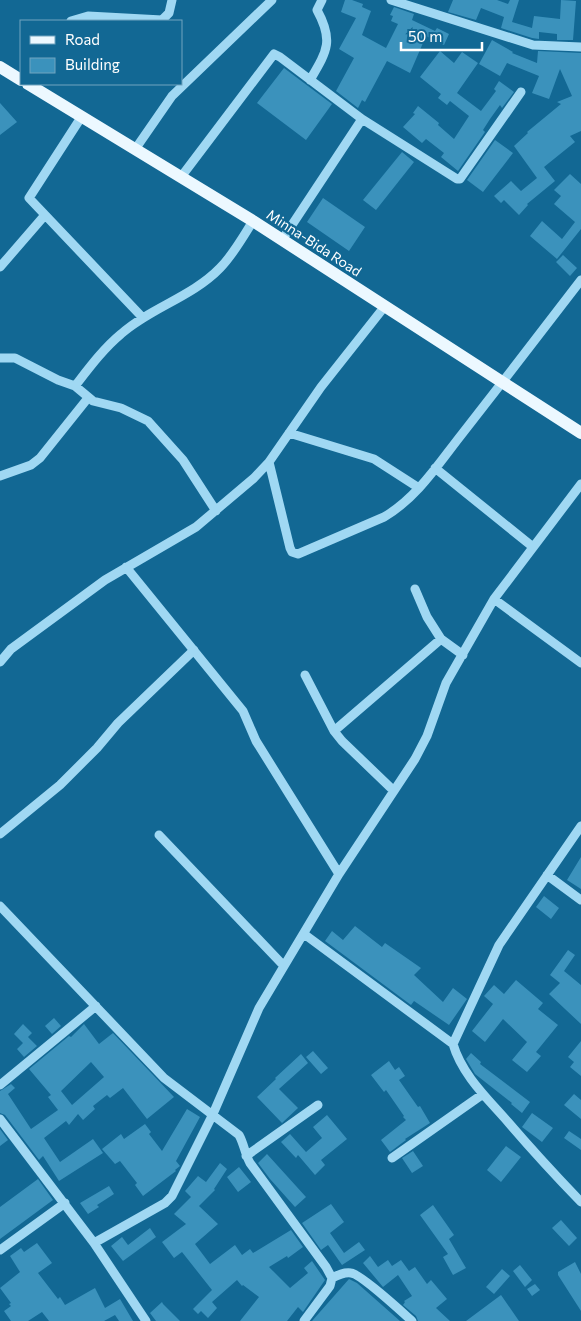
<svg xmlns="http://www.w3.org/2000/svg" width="581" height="1321" font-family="Commissioner,sans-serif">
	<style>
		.building { fill: #3b92bc; fill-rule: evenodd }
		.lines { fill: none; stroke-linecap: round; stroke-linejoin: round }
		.minor { stroke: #a0d8f3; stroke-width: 9 }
		.major { stroke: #ecf8ff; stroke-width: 12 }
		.labels { text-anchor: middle; stroke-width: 4.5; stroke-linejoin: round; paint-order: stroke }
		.street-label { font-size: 14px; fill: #fff; stroke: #126894 }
	</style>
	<rect width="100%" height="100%" fill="#126894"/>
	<path class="building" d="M345 0H352L363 4 362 7 371 11 362 35 386 48 398 24 391 21 393 16 390 15 394 7 414 14 412 20 435 31 437 28 449 34 444 45 426 36 410 73 387 61 365 102 362 100 358 108 336 91 354 58 339 49 356 18 341 12Z
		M453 0H497L508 4 510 0H519L512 22 532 28 534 16 560 19 561 0 576 1 573 40H557V34L539 32V39L532 38 501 28 504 17 481 8 476 20 448 12Z
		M492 40 513 52 512 53 537 63 538 51 581 53V131L570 136 575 142 544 167 555 181 527 204 528 205 519 215 504 200 501 203 494 196 511 181 521 191 537 178 514 146 528 133 527 132 561 104 557 102 572 96 560 69 549 99 532 93 539 76 507 63 500 76 479 64Z
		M440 51 454 63 462 52 478 63 457 93 481 111 496 91 494 89 499 81 514 92 502 108 500 105 490 119 483 130 485 132 458 171 441 157 444 153 426 139 422 143 403 127 415 114 413 113 418 106 439 123 438 125 454 139 469 116 450 101 447 105 438 98 441 94 420 77Z
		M284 68 332 104 306 140 257 103Z
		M0 103 17 122 0 135Z
		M495 140 513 153 483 192 467 180Z
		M402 152 414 162 376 210 363 200Z
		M570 174 581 184V229L557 259 530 236 542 221 562 239 575 222 554 204 561 196 554 190Z
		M323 198 365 227 349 251 307 222Z
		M563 255 577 268 570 276 556 262Z
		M581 857V889L567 880Z
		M544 896 559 908 551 919 536 907Z
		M355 926 382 947 385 943 421 968 414 975 443 1002 453 988 467 999 449 1025 414 1001 411 1005 325 941 332 931 343 940Z
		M568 950 575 955 564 971 581 985V1024L549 994 560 983 550 975Z
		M516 980 543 1003 538 1009 558 1025 536 1052 541 1056 527 1072 512 1060 527 1042 503 1019 485 1042 472 1031 493 1004 484 996 494 985 504 994Z
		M54 1018 61 1026 52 1034 45 1026Z
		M23 1024 32 1033 28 1037 37 1046 24 1057 17 1049 23 1043 14 1034Z
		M84 1024 99 1044 113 1033 174 1097 147 1119 123 1088 110 1098 107 1095 93 1106 95 1109 83 1120 78 1114 69 1125 66 1121 44 1138 60 1162 93 1139 103 1153 59 1181 43 1156 39 1160 5 1115 0 1113V1091L11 1084 15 1088 8 1094 31 1129 58 1110 48 1097 51 1095 29 1069 69 1036 71 1037ZM91 1062 104 1077 72 1105 61 1091Z
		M581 1041V1076L570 1067 574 1062 568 1057Z
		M313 1051 328 1068 321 1074 306 1057Z
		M471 1053 481 1062 480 1064 530 1102 522 1113 511 1104 512 1103 475 1074 466 1059Z
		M301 1054 308 1063 279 1089 298 1108 282 1123 257 1097 276 1079 275 1078Z
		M389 1061 395 1070 399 1067 405 1076 399 1080 418 1107 420 1106 430 1123 405 1139 406 1140 390 1152 381 1140 406 1120 403 1117 404 1116 386 1090 384 1092 371 1075Z
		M574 1094 581 1100V1119L564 1105Z
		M187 1109 200 1117 176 1161 180 1166 175 1170 176 1171 143 1196 135 1185 137 1183 120 1161 115 1164 102 1149 121 1134 124 1139 145 1124 151 1132 149 1134 162 1151Z
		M532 1113 553 1128 542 1142 522 1127Z
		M327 1115 347 1139 321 1160 325 1165 315 1175 298 1155 296 1158 281 1142 290 1134 306 1152 322 1138 313 1127Z
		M0 1129 8 1140 0 1146Z
		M569 1131 581 1139V1150L564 1138Z
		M506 1146 521 1157 501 1182 487 1170Z
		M413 1151 423 1166 412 1173 402 1158Z
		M267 1154 306 1197 295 1207 270 1179 258 1163Z
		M220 1163 227 1169 214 1189 215 1190 199 1206 218 1224 195 1244 210 1264 235 1245 242 1255 250 1249 253 1253 291 1230 303 1247 288 1258 287 1256 269 1267 290 1288 308 1273 304 1268 312 1261 325 1280 303 1312 298 1307 287 1321H240L259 1297 243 1285 242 1286 237 1280 212 1302 217 1308 208 1318 201 1311 198 1314 193 1309 212 1290 182 1252 174 1258 162 1242 186 1224 174 1214 191 1197 185 1191 198 1176 206 1182Z
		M239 1167 251 1182 238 1192 227 1177Z
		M38 1179 53 1200 0 1239V1207Z
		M109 1186 114 1194 97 1205 99 1207 88 1214 80 1203Z
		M331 1204 344 1222 330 1233 344 1253 359 1242 365 1250 342 1265 328 1245 321 1250 302 1223Z
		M433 1205 454 1235 449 1239 466 1268 453 1275 443 1257 448 1254 420 1215Z
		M561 1220 577 1238 569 1246 552 1228Z
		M150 1228 156 1237 123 1261 111 1246 122 1237 128 1245Z
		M37 1243 52 1263 38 1273 58 1299 60 1297 65 1305 95 1288 105 1308 120 1299 133 1321H119L115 1315 104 1321H49L42 1312 28 1321H11L4 1311 11 1306 9 1304 11 1303 0 1288 20 1272 10 1256 21 1248 24 1252Z
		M370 1256 378 1267 388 1260 392 1266 401 1260 409 1271 415 1267 427 1284 431 1280 447 1299 436 1308 450 1321H418L416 1316 403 1305 405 1302 404 1301 412 1296 398 1275 383 1287 363 1263Z
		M575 1262 581 1274V1311L558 1275V1272Z
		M520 1265 532 1280 525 1287 513 1271Z
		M502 1269 510 1276 494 1294 486 1287Z
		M349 1279 357 1283 400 1321H312Z
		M535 1284 540 1290 532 1296 527 1289Z
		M501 1295 519 1321H466Z
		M162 1302 163 1304 180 1321H156L150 1313Z"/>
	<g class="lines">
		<path class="minor" d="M391 0 533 45 581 47
			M71 21 88 16 162 20 169 13 172 0
			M310 80C327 51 334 41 317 10L322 0
			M82 116 29 198 143 318
			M136 148 172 96 272 0
			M181 177 274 54 280 57 362 119 457 179H460L521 92
			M282 240 362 119
			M0 267 45 215
			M0 358H15L58 380 75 386C89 368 103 349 121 334 150 308 192 297 220 268 233 255 243 237 253 221
			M75 386 93 401 121 408 148 421 183 460 216 511
			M289 433 374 459 419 488
			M269 462 290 548 292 552 298 554 384 517C417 498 439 463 462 434 502 383 542 331 581 280
			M435 468 533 547
			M0 476 31 465 40 458 88 398
			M126 567 243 711 256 741 339 874
			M415 589 427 617 441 639 463 655
			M494 599 581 663
			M0 662 11 649 105 580 196 527 254 478 269 462 321 387 385 306
			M305 675 334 731 342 741 394 791
			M334 731 441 639
			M0 834 60 785 97 748 118 723 194 650
			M159 835 284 966
			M547 875 581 900
			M0 906 164 1078 239 1135C244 1144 245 1154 250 1163L326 1267 332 1278 330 1286 304 1321
			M304 934 453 1044C462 1075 488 1099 508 1122 532 1150 556 1176 581 1202
			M453 1044 499 945 581 826
			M0 1085 96 1006
			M0 1119 94 1243 146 1321
			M246 1156 318 1105
			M392 1158 483 1094
			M94 1243 165 1203 172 1196 213 1114 259 1008 339 874 415 759 427 736 446 683 494 599 581 484
			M0 1250 65 1203
			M332 1278C338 1275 344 1272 351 1273 361 1274 402 1312 412 1321"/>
		<path class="major" d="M0 67 21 80
			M28 84 253 221 581 433"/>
	</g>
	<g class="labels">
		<g class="street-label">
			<text transform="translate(314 243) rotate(33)" y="5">Minna-Bida Road</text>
		</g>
	</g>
	<rect x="20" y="20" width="162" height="65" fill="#126894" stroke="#71a4bf"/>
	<rect x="30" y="36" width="25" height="8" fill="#ecf8ff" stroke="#71a4bf"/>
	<text x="65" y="45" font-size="15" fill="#ffffff">Road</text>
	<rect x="30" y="58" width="25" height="15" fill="#3b92bc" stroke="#71a4bf"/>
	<text x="65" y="70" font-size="15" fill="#ffffff">Building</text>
	<path d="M401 42v8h81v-8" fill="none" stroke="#ffffff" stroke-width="2.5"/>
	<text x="408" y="42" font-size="15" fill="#ffffff" stroke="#126894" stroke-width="4" paint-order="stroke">50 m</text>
</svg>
